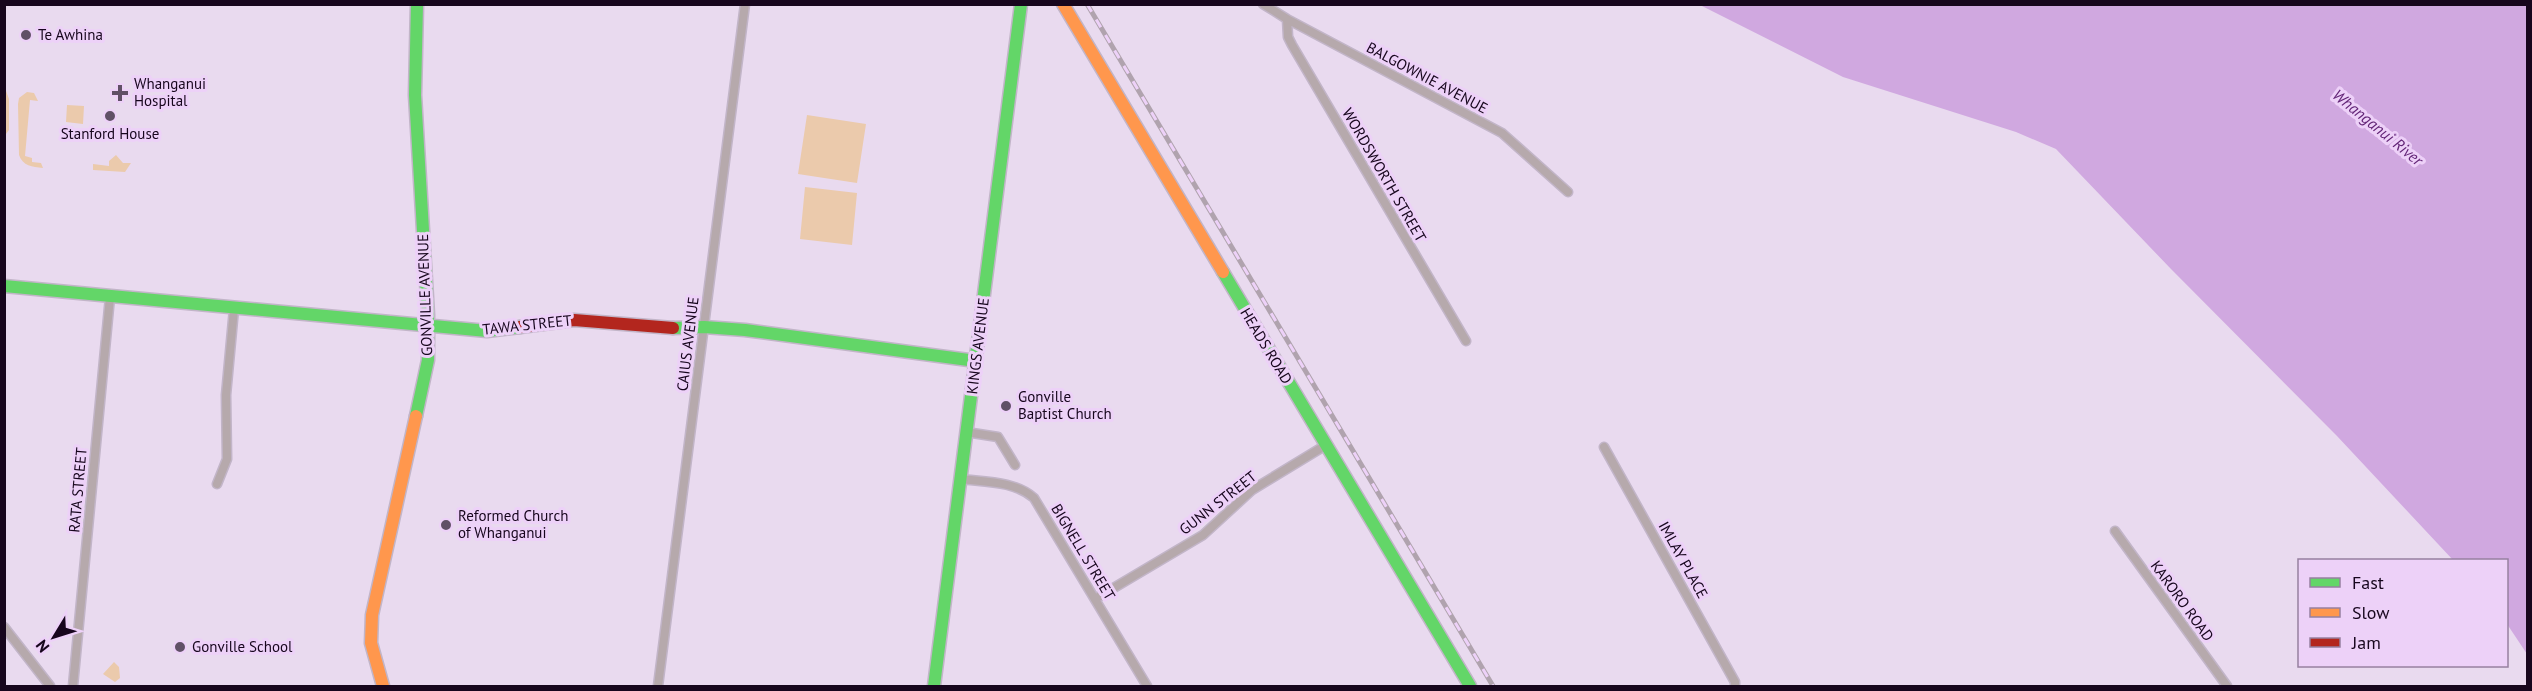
<svg xmlns="http://www.w3.org/2000/svg" width="2532" height="691" font-family="'PT Sans',sans-serif">
	<style>
		.green { fill: #ebcaac }
		.water { fill: #d0a8e0 }
		.lines { fill: none; stroke-linecap: round; stroke-linejoin: round }
		.street-casing { stroke: #c2b5c8; stroke-width: 11 }
		.fast-casing { stroke: #c2b5c8; stroke-width: 15 }
		.slow-casing { stroke: #c2b5c8; stroke-width: 15 }
		.jam-casing { stroke: #c2b5c8; stroke-width: 15 }
		.street { stroke: #b6a9ac; stroke-width: 8 }
		.fast { stroke: #63d668; stroke-width: 12 }
		.slow { stroke: #ff974d; stroke-width: 12 }
		.jam { stroke: #b3261e; stroke-width: 12 }
		.rail-casing { stroke: #b0a3ae; stroke-width: 5 }
		.rail { stroke: #edd1f8; stroke-width: 3; stroke-dasharray: 9; stroke-linecap: butt }
		.poi-dot { fill: #605066; stroke: #edd1f8; stroke-width: 2 }
		.labels { text-anchor: middle; stroke-width: 6; stroke-linejoin: round; paint-order: stroke }
		.poi-label { font-size: 15px; fill: #17061d; stroke: #edd1f8; text-anchor: start }
		.street-label { font-size: 15px; fill: #17061d; stroke: #edd1f8 }
		.water-label { font-size: 16px; font-style: italic; fill: #632577; stroke: #edd1f8 }
	</style>
	<rect width="100%" height="100%" fill="#e9daef"/>
	<path class="green" d="M5 88 9 99V130L6 134Z
		M27 92 34 93 38 101 30 100 25 156 32 158V162L41 163 43 168C32 167 23 166 19 155L18 104 19 98Z
		M67 105 84 106 83 124 66 122Z
		M807 115 866 124 857 183 798 174Z
		M116 155 123 163H131L125 172 93 170V164L109 166V161Z
		M805 187 857 193 852 245 800 239Z
		M114 662 119 667 120 678 115 682 103 674Z"/>
	<path class="water" d="M1700 5H2527V654L2507 624 2506 560H2453L2337 436 2171 269 2056 149 2016 132 1843 77Z"/>
	<g class="lines">
		<g class="street-casing">
			<path id="street" d="M1263 4 1287 19 1502 133 1568 192
				M1287 19 1288 37 1292 45 1466 341
				M966 432 998 437 1015 465
				M1604 447 1735 682V686
				M961 479C985 482 1015 481 1034 498L1147 686
				M217 484 227 459 226 395 234 309
				M2115 531 2227 686
				M1095 599 1203 535 1252 490 1326 445
				M4 627 50 686
				M73 686 110 297
				M658 686 745 4"/>
		</g>
		<g class="fast-casing">
			<path id="fast" d="M1223 272 1470 686
				M4 286 487 331 520 327
				M673 328 704 327 745 330 976 361
				M416 416 428 360V315L415 95 417 4
				M934 686 1021 4"/>
		</g>
		<g class="slow-casing">
			<path id="slow" d="M1063 4 1223 272
				M383 686 371 643 372 615 416 416"/>
		</g>
		<g class="jam-casing">
			<path id="jam" d="M520 327 574 320 673 328"/>
		</g>
		<use href="#street" class="street"/>
		<use href="#fast" class="fast"/>
		<use href="#slow" class="slow"/>
		<use href="#jam" class="jam"/>
		<g class="rail-casing">
			<path id="rail" d="M1087 4 1493 686"/>
		</g>
		<use href="#rail" class="rail"/>
	</g>
	<g class="poi-dot">
		<circle cx="26" cy="35" r="6"/>
		<path d="M117 84h6v6h6v6h-6v6h-6v-6h-6v-6h6z"/>
		<circle cx="110" cy="116" r="6"/>
		<circle cx="1006" cy="406" r="6"/>
		<circle cx="446" cy="525" r="6"/>
		<circle cx="180" cy="647" r="6"/>
	</g>
	<g class="labels">
		<g class="poi-label">
			<text x="38" y="40">Te Awhina</text>
			<text x="134" y="89">Whanganui<tspan x="134" dy="17">Hospital</tspan></text>
			<text x="110" y="139" text-anchor="middle">Stanford House</text>
			<text x="1018" y="402">Gonville<tspan x="1018" dy="17">Baptist Church</tspan></text>
			<text x="458" y="521">Reformed Church<tspan x="458" dy="17">of Whanganui</tspan></text>
			<text x="192" y="652">Gonville School</text>
		</g>
		<g class="street-label">
			<text transform="translate(1427 78) rotate(28)" y="5">BALGOWNIE AVENUE</text>
			<text transform="translate(1384 175) rotate(60)" y="5">WORDSWORTH STREET</text>
			<text transform="translate(425 295) rotate(-92)" y="5">GONVILLE AVENUE</text>
			<text transform="translate(527 325) rotate(-6)" y="5">TAWA STREET</text>
			<text transform="translate(688 344) rotate(-83)" y="5">CAIUS AVENUE</text>
			<text transform="translate(978 346) rotate(-83)" y="5">KINGS AVENUE</text>
			<text transform="translate(1266 346) rotate(59)" y="5">HEADS ROAD</text>
			<text transform="translate(78 490) rotate(-85)" y="5">RATA STREET</text>
			<text transform="translate(1218 503) rotate(-38)" y="5">GUNN STREET</text>
			<text transform="translate(1083 552) rotate(59)" y="5">BIGNELL STREET</text>
			<text transform="translate(1683 560) rotate(61)" y="5">IMLAY PLACE</text>
			<text transform="translate(2182 601) rotate(54)" y="5">KARORO ROAD</text>
		</g>
		<g class="water-label">
			<text transform="translate(2378 127) rotate(39)" y="6">Whanganui River</text>
		</g>
	</g>
	<rect width="2532" height="691" fill="none" stroke="#17061d" stroke-width="12"/>
	<rect x="2298" y="559" width="210" height="108" fill="#edd1f8" stroke="#9780a0" stroke-width="1.5"/>
	<rect x="2310" y="578" width="30" height="9" fill="#63d668" stroke="#9780a0" stroke-width="1.5"/>
	<text x="2352" y="589" font-size="18" fill="#17061d">Fast</text>
	<rect x="2310" y="608" width="30" height="9" fill="#ff974d" stroke="#9780a0" stroke-width="1.5"/>
	<text x="2352" y="619" font-size="18" fill="#17061d">Slow</text>
	<rect x="2310" y="638" width="30" height="9" fill="#b3261e" stroke="#9780a0" stroke-width="1.5"/>
	<text x="2352" y="649" font-size="18" fill="#17061d">Jam</text>
	<g transform="translate(54 637) rotate(232)" stroke="#edd1f8" stroke-width="4.5" paint-order="stroke">
	<path d="M0-4.5L10 22L0 15L-10 22Z" fill="#17061d"/>
	<text y="-9" font-size="16" font-weight="bold" text-anchor="middle" fill="#17061d">N</text>
	</g>
</svg>
